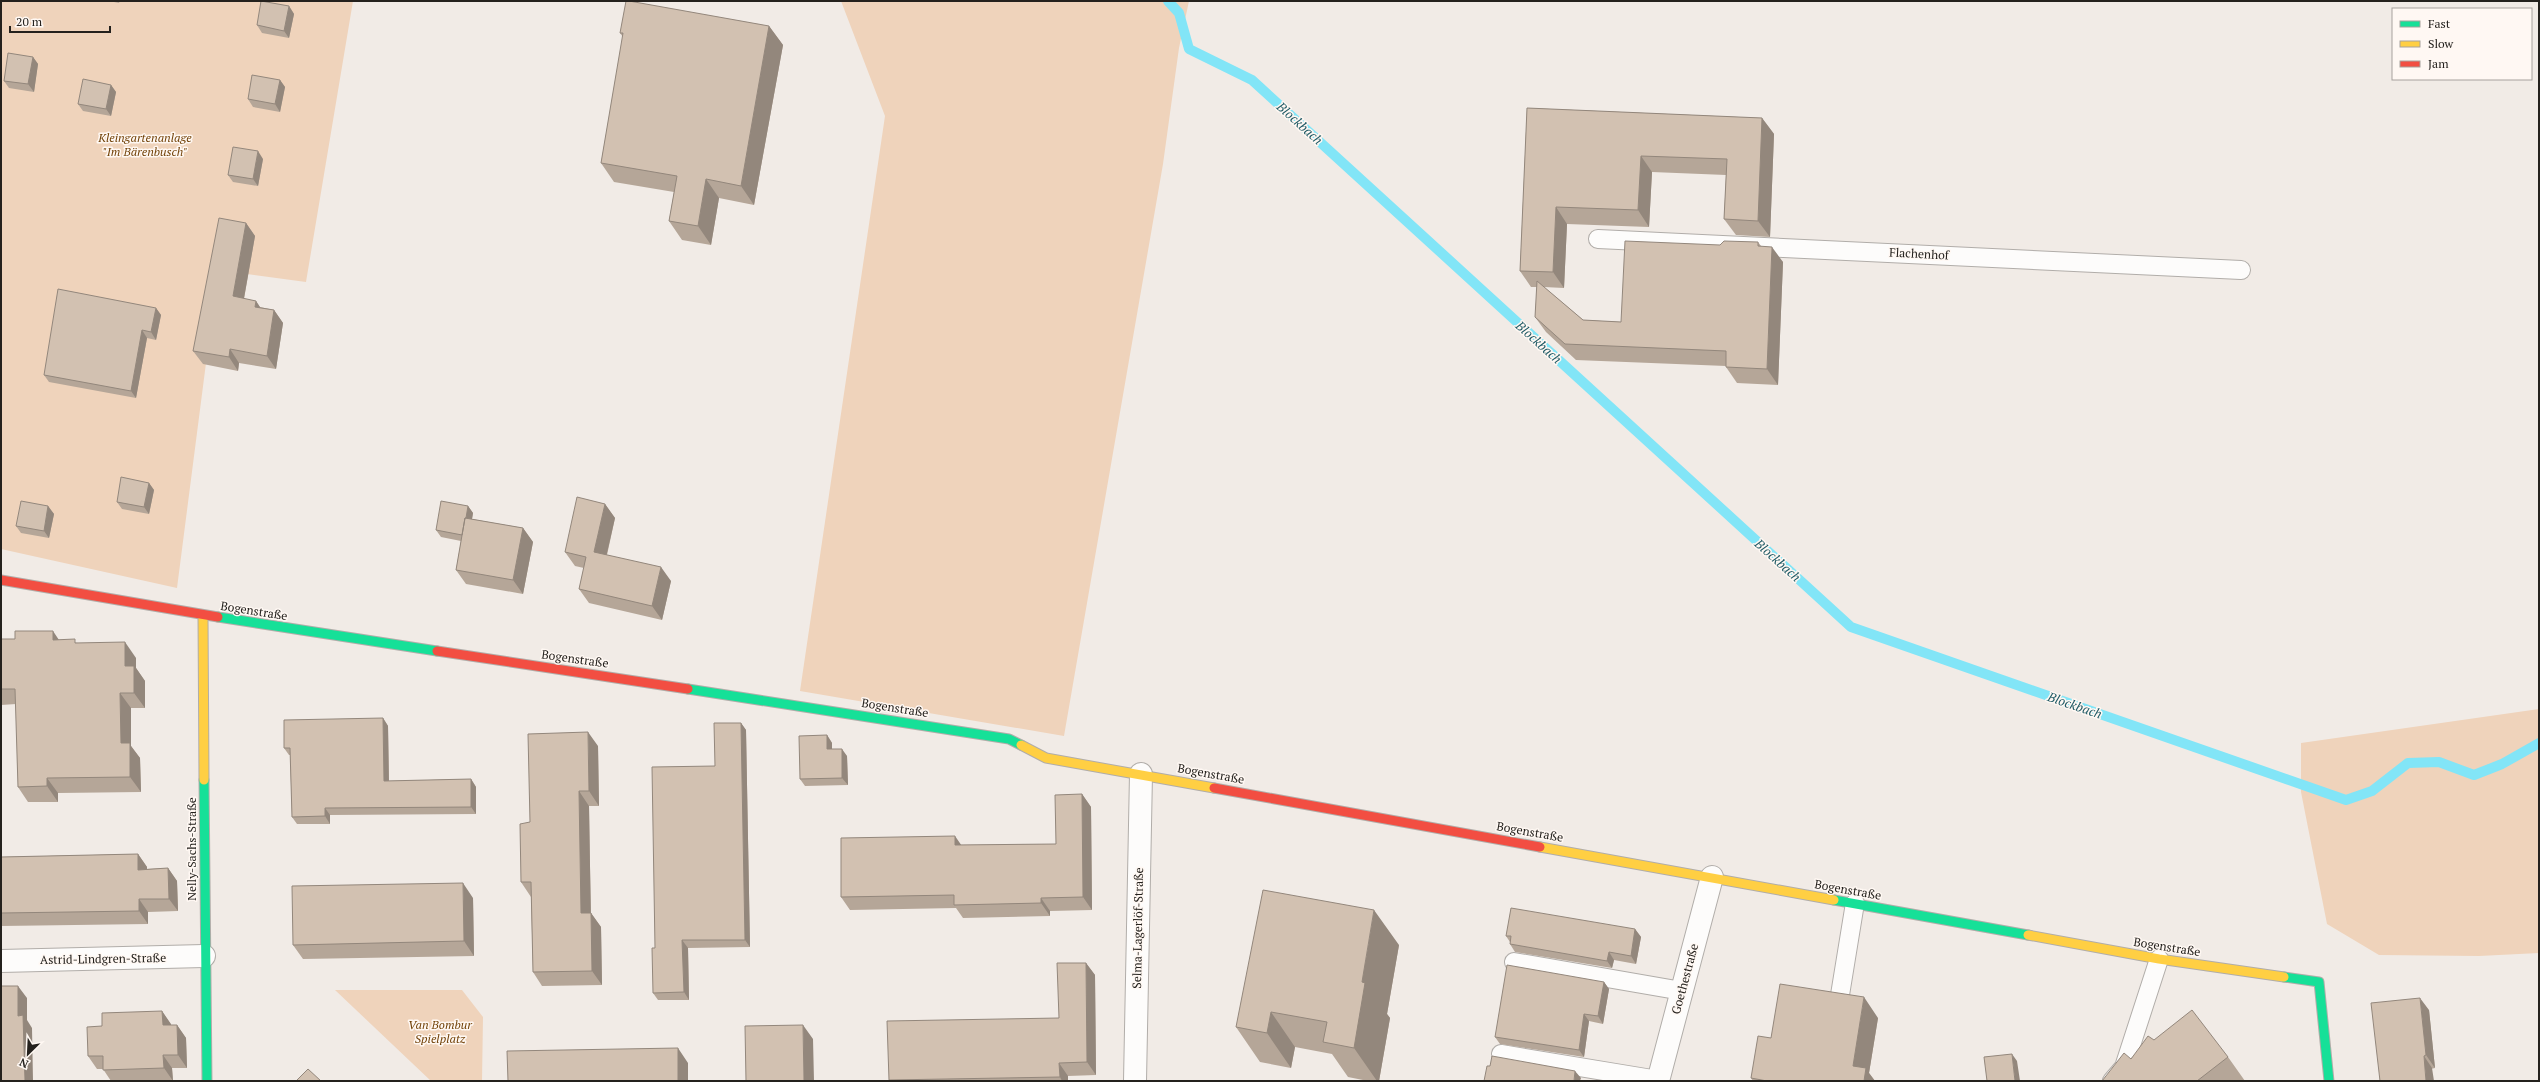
<svg xmlns="http://www.w3.org/2000/svg" width="2540" height="1082" font-family="'PT Serif',serif">
	<style>
		.green { fill: #efd3bb }
		.lines { fill: none; stroke-linecap: round; stroke-linejoin: round }
		.stream { stroke: #82e5f7; stroke-width: 10 }
		.lane-casing { stroke: #b1ada9; stroke-width: 20 }
		.street-casing { stroke: #b1ada9; stroke-width: 24 }
		.fast-casing { stroke: #b1ada9; stroke-width: 11 }
		.slow-casing { stroke: #b1ada9; stroke-width: 11 }
		.jam-casing { stroke: #b1ada9; stroke-width: 11 }
		.lane { stroke: #fdfcfb; stroke-width: 18 }
		.street { stroke: #fdfcfb; stroke-width: 22 }
		.fast { stroke: #16e098; stroke-width: 9 }
		.slow { stroke: #ffcf43; stroke-width: 9 }
		.jam { stroke: #f24e42; stroke-width: 9 }
		.wall { fill: #b5a698 }
		.shaded-wall { fill: #93877c }
		.building { fill: #d2c1b1; stroke: #93877c }
		.labels { text-anchor: middle; stroke-width: 3; stroke-linejoin: round; paint-order: stroke }
		.park-label { font-size: 12px; font-style: italic; fill: #734309; stroke: #fff8f3 }
		.street-label { font-size: 12px; fill: #24211d; stroke: #fff8f3 }
		.water-label { font-size: 13px; font-style: italic; fill: #1e5964; stroke: #fff8f3 }
	</style>
	<rect width="100%" height="100%" fill="#f1ebe6"/>
	<path class="green" d="M1 1H353L306 282 218 270 177 588 1 549Z
		M841 1H1189L1179 48 1163 164 1064 736 800 691 885 116Z
		M2539 709V953L2479 956 2379 955 2327 924 2301 792V743Z
		M335 990H462L483 1017 482 1081H431Z"/>
	<g class="lines">
		<path class="stream" d="M1168 1 1179 13 1189 49 1252 80 1851 627 2346 800 2372 791 2408 763 2439 762 2474 775 2502 764 2539 743"/>
		<g class="lane-casing">
			<path id="lane" d="M1598 239 2241 270
				M1514 962 1682 991
				M1839 1001 1855 903
				M1501 1054 1658 1080
				M2112 1081 2124 1067 2159 959"/>
		</g>
		<g class="street-casing">
			<path id="street" d="M1 961 204 956
				M1135 1081 1141 774
				M1658 1081 1712 877"/>
		</g>
		<g class="fast-casing">
			<path id="fast" d="M218 617 437 651
				M688 689 1009 739 1021 745
				M204 780 207 1081
				M1834 900 2028 935
				M2284 977 2319 982 2329 1081"/>
		</g>
		<g class="slow-casing">
			<path id="slow" d="M203 616 204 780
				M1021 745 1046 758 1214 788
				M1540 847 1834 900
				M2028 935 2159 959 2284 977"/>
		</g>
		<g class="jam-casing">
			<path id="jam" d="M1 580 218 617
				M437 651 688 689
				M1214 788 1540 847"/>
		</g>
		<use href="#lane" class="lane"/>
		<use href="#street" class="street"/>
		<use href="#fast" class="fast"/>
		<use href="#slow" class="slow"/>
		<use href="#jam" class="jam"/>
	</g>
	<path class="wall" d="M109 1H120L119 3Z
		M289 6 294 14 289 38 262 33 257 25Z
		M769 26 783 45 754 205 719 198 711 245 682 240 669 221 674 192 614 182 601 163 623 37 620 33Z
		M33 57 38 64 34 92 9 88 4 81Z
		M280 80 285 87 280 112 253 107 248 99Z
		M111 85 116 92 111 116 83 111 78 104Z
		M1527 108 1762 118 1774 134 1770 237 1736 235 1724 219 1726 175 1652 172 1649 227 1567 224 1564 288 1544 287 1583 320 1621 322 1720 245 1758 242 1761 246 1783 262 1778 385 1737 383 1726 367V366L1576 360 1546 332 1535 317 1537 287H1531L1520 271Z
		M263 159 258 186 233 182 228 175Z
		M246 223 255 236 244 299 256 301 260 307 274 310 283 323 276 369 239 363 238 371 203 364 193 351Z
		M156 308 161 315 156 340 147 338 136 398 49 382 44 375Z
		M149 483 154 490 149 514 122 509 117 502Z
		M605 504 615 518 607 555 671 581 662 620 589 603 579 589 584 568 575 566 565 552Z
		M48 506 54 514 49 538 21 533 16 526Z
		M468 506 473 513 472 519 523 528 533 542 523 594 466 584 456 570 461 541 441 537 436 530Z
		M1 639 59 640 78 643 136 658V668L145 681V708H131V746L140 758 141 792 58 793V802H28L18 787 16 704 1 705Z
		M383 718 388 726 389 781 471 779 476 787V814L330 815V824H297L292 817 290 755H289L284 748Z
		M741 723 746 730 750 947 688 948 689 1000H658L653 993 655 948 715 766Z
		M827 735 832 743V749L847 756 848 785 805 786 800 779Z
		M598 746 599 806H589L590 866 591 913 601 927 602 985 542 986 533 972 531 897 521 882Z
		M1082 794 1091 807 1092 910 1050 911V916L963 918 956 908 850 910 841 897 961 845 1056 844Z
		M138 854 147 867V869L168 868 177 881 178 911 148 912V924L1 926V857Z
		M473 898 474 956 303 959 293 945Z
		M1635 929 1641 937 1636 964 1614 960 1612 968 1515 952 1510 944V942L1506 936Z
		M1399 945 1387 1014 1390 1018 1379 1081H1368L1348 1077 1332 1054 1295 1047 1291 1068 1260 1062 1236 1027Z
		M1086 963 1095 975 1096 1075 1068 1076V1081H889V1080L1059 1018Z
		M1604 982 1609 989 1603 1024 1589 1021 1584 1057 1500 1044 1495 1037Z
		M2429 1010 2435 1068 2380 1081Z
		M162 1011 171 1025H177L186 1038 187 1068H172L173 1081H111L103 1069H97L88 1056 102 1026Z
		M1878 1018 1869 1073 1875 1081H1753L1751 1078 1771 1038Z
		M2154 1040 2228 1057 2245 1081H2102Z"/>
	<path class="shaded-wall" d="M289 6 294 14 289 38 284 31Z
		M769 26 783 45 754 205 741 186Z
		M33 57 38 64 34 92 28 84Z
		M280 80 285 87 280 112 275 104Z
		M111 85 116 92 111 116 106 109Z
		M1762 118 1774 134 1770 237 1758 221Z
		M258 151 263 159 258 186 253 179Z
		M1641 156 1652 172 1649 227 1638 210Z
		M706 179 719 198 711 245 698 226Z
		M1556 207 1567 224 1564 288 1553 272Z
		M246 223 255 236 242 309 233 296Z
		M1772 247 1783 262 1778 385 1767 369Z
		M256 301 265 315 255 307Z
		M156 308 161 315 156 340 151 332Z
		M274 310 283 323 276 369 267 356Z
		M142 330 147 338 136 398 131 391Z
		M230 349 239 363 238 371 229 357Z
		M149 483 154 490 149 514 144 507Z
		M605 504 615 518 604 566 594 552Z
		M48 506 54 514 49 538 44 531Z
		M468 506 473 513 468 542 463 535Z
		M523 528 533 542 523 594 513 580Z
		M661 567 671 581 662 620 652 606Z
		M53 631 63 646 53 640Z
		M125 642 136 658V668L145 681V708L134 693 125 666Z
		M120 693 131 708V746L140 758 141 792 130 777 121 743Z
		M383 718 388 726 389 788 384 781Z
		M741 723 746 730 750 947 745 940Z
		M588 732 598 746 599 806 589 791Z
		M827 735 832 743V757L827 749Z
		M842 749 847 756 848 785 842 778Z
		M47 778 58 793V802L47 786Z
		M471 779 476 787V814L471 807Z
		M579 791 589 806 591 927 581 913Z
		M1082 794 1091 807 1092 910 1083 897Z
		M325 808 330 815V824L325 816Z
		M955 836 964 849 955 845Z
		M138 854 147 867V882L138 870Z
		M168 868 177 881 178 911 169 899Z
		M463 883 473 898 474 956 464 941Z
		M1041 898 1050 911V916L1041 903Z
		M139 899 148 912V924L139 911Z
		M1374 910 1399 945 1387 1014 1390 1018 1379 1081H1377L1354 1048 1362 982Z
		M591 913 601 927 602 985 592 971Z
		M1635 929 1641 937 1636 964 1631 956Z
		M682 940 688 948 689 1000 684 992Z
		M1609 952 1614 960 1612 968 1607 961Z
		M1086 963 1095 975 1096 1075 1087 1062Z
		M1604 982 1609 989 1603 1024 1598 1016Z
		M18 986 27 998V1020L32 1028 33 1081H25L18 1016Z
		M1864 997 1878 1018 1869 1073 1875 1081H1864L1853 1066Z
		M2420 998 2429 1010 2435 1068 2426 1055Z
		M162 1011 171 1024 172 1038 163 1025Z
		M1271 1012 1295 1047 1291 1068 1267 1033Z
		M1584 1014 1589 1021 1584 1057 1579 1050Z
		M177 1025 186 1038 187 1068 178 1055Z
		M803 1025 813 1039 814 1081H804Z
		M678 1048 688 1063V1081H678Z
		M2012 1054 2017 1061 2020 1081H2015Z
		M163 1055 172 1068 173 1081 164 1068Z
		M2424 1056 2432 1068 2434 1081H2426Z
		M1059 1063 1068 1076V1081H1062L1060 1077Z
		M1575 1071 1581 1078 1580 1081H1574Z"/>
	<path class="building" d="M261 1 289 6 284 31 257 25Z
		M626 1H629L769 26 741 186 706 179 698 226 669 221 677 176 601 163 623 33H620Z
		M8 53 33 57 28 84 4 81Z
		M252 75 280 80 275 104 248 99Z
		M83 79 111 85 106 109 78 104Z
		M1527 108 1762 118 1758 221 1724 219 1727 159 1641 156 1638 210 1556 207 1553 272 1520 271Z
		M233 147 258 151 253 179 228 175Z
		M219 218 246 223 233 296 256 301 255 307 274 310 267 356 230 349 229 357 193 351Z
		M1625 241 1720 245 1724 241 1758 242V246L1772 247 1767 369 1726 367V351L1565 344 1535 317 1537 281 1583 320 1621 322Z
		M58 289 156 308 151 332 142 330 131 391 44 375Z
		M121 477 149 483 144 507 117 502Z
		M577 497 605 504 594 552 661 567 652 606 579 589 586 557 565 552Z
		M21 501 48 506 44 531 16 526Z
		M441 501 468 506 466 518H465L462 535 436 530Z
		M465 518 523 528 513 580 456 570Z
		M15 631H53V640L75 639V643L125 642V666H134V693H120L121 743H130V777L47 778V786L18 787 15 689H1V639H15Z
		M383 718 384 781 471 779V807L325 808V816L292 817 290 748H284V720Z
		M714 723H741L745 940H682L684 992 653 993 652 948H655L652 767 715 766Z
		M588 732 589 791H579L581 913H591L592 971 533 972 531 882H521L520 824 530 822 528 734Z
		M827 735V749H842V778L800 779 799 736Z
		M1082 794 1083 897 1041 898V903L954 905V895L841 897V838L955 836V845L1056 844 1055 795Z
		M138 854V870L168 868 169 899H139V911L1 913V857Z
		M463 883 464 941 293 945 292 886Z
		M1263 890 1374 910 1362 982 1365 983 1354 1048 1323 1042 1327 1022 1271 1012 1267 1033 1236 1027Z
		M1511 908 1635 929 1631 956 1609 952 1607 961 1510 944 1511 936H1506Z
		M1057 963H1086L1087 1062 1059 1063 1060 1077 889 1080 887 1021 1059 1018Z
		M1507 965 1604 982 1598 1016 1584 1014 1579 1050 1495 1037Z
		M1780 984 1864 997 1853 1066 1866 1068 1864 1081H1767L1751 1078 1758 1036 1771 1038Z
		M1 986H18V1016L23 1015 25 1081H1Z
		M2420 998 2426 1055 2424 1056 2426 1081H2380L2371 1003Z
		M2192 1010 2228 1057 2197 1081H2102L2124 1053 2131 1059 2148 1036 2154 1040Z
		M162 1011 163 1025H177L178 1055H163L164 1068 103 1070V1056H88L87 1027 102 1026V1013Z
		M803 1025 804 1081H746L745 1026Z
		M678 1048V1081H508L507 1051Z
		M2012 1054 2015 1081H1987L1984 1057Z
		M1492 1056 1575 1071 1574 1081H1484L1487 1066H1490Z
		M308 1069 321 1081H296Z"/>
	<g class="labels">
		<g class="park-label">
			<text x="145" y="142">Kleingartenanlage<tspan x="145" dy="14">"Im Bärenbusch"</tspan></text>
			<text x="440" y="1029">Van Bombur<tspan x="440" dy="14">Spielplatz</tspan></text>
		</g>
		<g class="street-label">
			<text transform="translate(1919 254) rotate(3)" y="4">Flachenhof</text>
			<text transform="translate(254 611) rotate(9)" y="4">Bogenstraße</text>
			<text transform="translate(575 659) rotate(8)" y="4">Bogenstraße</text>
			<text transform="translate(895 708) rotate(9)" y="4">Bogenstraße</text>
			<text transform="translate(1211 774) rotate(10)" y="4">Bogenstraße</text>
			<text transform="translate(1530 832) rotate(10)" y="4">Bogenstraße</text>
			<text transform="translate(192 849) rotate(-90)" y="4">Nelly-Sachs-Straße</text>
			<text transform="translate(1848 890) rotate(10)" y="4">Bogenstraße</text>
			<text transform="translate(1138 928) rotate(-89)" y="4">Selma-Lagerlöf-Straße</text>
			<text transform="translate(2167 947) rotate(9)" y="4">Bogenstraße</text>
			<text transform="translate(103 959) rotate(-1)" y="4">Astrid-Lindgren-Straße</text>
			<text transform="translate(1685 979) rotate(-75)" y="4">Goethestraße</text>
		</g>
		<g class="water-label">
			<text transform="translate(1300 123) rotate(42)" y="5">Blockbach</text>
			<text transform="translate(1539 342) rotate(42)" y="5">Blockbach</text>
			<text transform="translate(1778 560) rotate(42)" y="5">Blockbach</text>
			<text transform="translate(2075 705) rotate(19)" y="5">Blockbach</text>
		</g>
	</g>
	<rect width="2540" height="1082" fill="none" stroke="#24211d" stroke-width="4"/>
	<rect x="2392" y="8" width="140" height="72" fill="#fff8f3" stroke="#a7a29d"/>
	<rect x="2400" y="21" width="20" height="6" fill="#16e098" stroke="#a7a29d"/>
	<text x="2428" y="28" font-size="12" fill="#24211d">Fast</text>
	<rect x="2400" y="41" width="20" height="6" fill="#ffcf43" stroke="#a7a29d"/>
	<text x="2428" y="48" font-size="12" fill="#24211d">Slow</text>
	<rect x="2400" y="61" width="20" height="6" fill="#f24e42" stroke="#a7a29d"/>
	<text x="2428" y="68" font-size="12" fill="#24211d">Jam</text>
	<g transform="translate(28 1054) rotate(204)" stroke="#fff8f3" stroke-width="3" paint-order="stroke">
	<path d="M0-3L7 15L0 10L-7 15Z" fill="#24211d"/>
	<text y="-6" font-size="11" font-weight="bold" text-anchor="middle" fill="#24211d">N</text>
	</g>
	<path d="M10 26v6h100v-6" fill="none" stroke="#24211d" stroke-width="2"/>
	<text x="16" y="26" font-size="12" fill="#24211d" stroke="#fff8f3" stroke-width="3" paint-order="stroke">20 m</text>
</svg>
